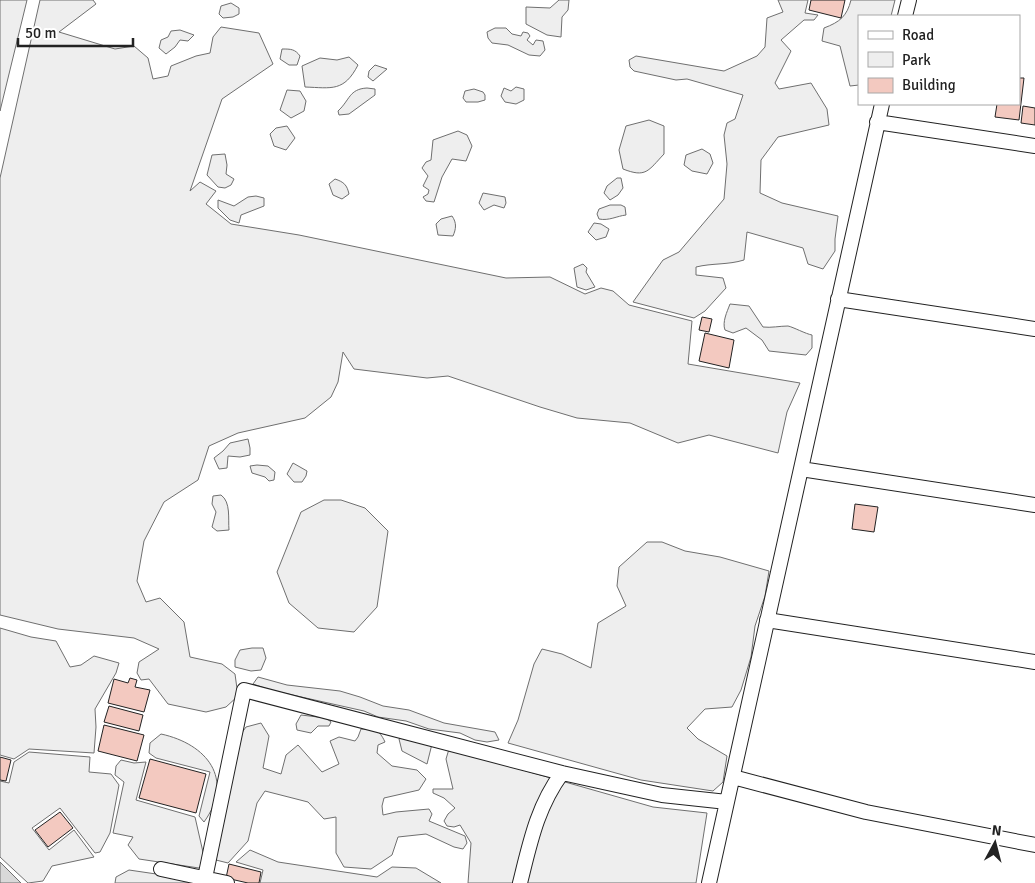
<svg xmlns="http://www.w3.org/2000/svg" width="1035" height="883" font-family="Signika,sans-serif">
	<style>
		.green { fill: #eee; stroke: #6f6f6f }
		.water { fill: #d9d9d9; stroke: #6f6f6f }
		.building { fill: #f3c9c0; stroke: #222 }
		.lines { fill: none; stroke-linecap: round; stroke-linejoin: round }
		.minor-casing { stroke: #222; stroke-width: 16 }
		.minor { stroke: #fff; stroke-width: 14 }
	</style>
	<rect width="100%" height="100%" fill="#fff"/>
	<path class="green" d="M0 0H27L0 111Z
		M40 0H93L96 4 59 32 115 49 134 46 148 58 153 79 168 76 171 66 196 56 210 53 213 37 221 27 259 33 273 64 222 99 190 191 200 182 216 191 206 204 231 224 299 235 506 278 550 277 585 294 601 288 613 291 629 305 692 321 688 364 800 383 787 412 778 453 709 435 678 443 630 423 577 418 540 407 448 376 427 378 354 369 343 352 338 382 331 397 305 418 238 433 209 446 198 480 164 502 144 541 137 581 146 602 160 598 184 622 190 657 222 664 235 674 238 696 226 707 206 712 168 704 149 679 141 680 137 673 139 662 159 649 134 638 58 629 0 615V178Z
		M559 0H569L568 10 562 17 561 37 547 35 526 24V7L550 8Z
		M778 0H808L805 13 818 15 814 20H804L781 40 791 51 775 83 779 89 811 83 827 109 829 125 778 137 761 160 760 193 782 203 838 216 835 239V251L823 269 808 264 803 248 747 232 744 260C728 265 712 263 696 267V275L723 278 726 288 705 311 694 318 633 302 663 260 679 252 724 199 727 164 724 135 727 123 735 119 743 95 687 79 676 80 634 71 630 67 629 60 636 56 724 71 757 56 765 47 767 18 783 12Z
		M851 0H895L891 16H859V85L850 86 840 46 822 41 824 28C840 22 847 16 851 0Z
		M231 3 239 8V14L233 17 223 18 219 14 221 6Z
		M495 28H506L512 34 521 36 523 32 528 33 530 36 527 40 533 45 536 40 543 41 545 50 540 56 529 55 508 45 492 43 488 38 487 32Z
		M180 30 194 35 188 41 180 40 175 47 166 54 159 48 161 40 168 37 171 31Z
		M282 49C291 49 295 49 300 56L297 65H289L280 59Z
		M349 57 358 65C344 92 332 88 305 87L302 66 320 58 337 60Z
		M375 65 387 69 373 81 368 77 369 71Z
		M516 87 524 89V100L516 104 505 102 501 96 504 88 511 91Z
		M367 88 375 89V95L349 114 339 115 338 111C350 100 349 89 367 88Z
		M474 89 483 92 485 95V100L478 102H466L463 98 465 91Z
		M287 90 300 91 306 101 304 111 291 118 280 110Z
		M649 120 664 126V154C648 171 646 178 623 169L619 150 626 126Z
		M287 126 295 138 286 150 274 146 270 134 276 128Z
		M458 131 467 135 472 146 466 161 452 159 442 177 434 202 426 201 423 197 428 194 429 190 423 186 428 176 422 168 426 162 431 160 433 140Z
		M702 149 710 154 713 163 707 174 692 171 684 165 686 155Z
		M225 154 227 165 226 174 234 179 231 185 225 188 218 187 207 175 212 155Z
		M617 178H621L623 188 618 195 610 200 604 193 607 186Z
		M335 179C344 182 347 185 349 194L342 199 333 195 329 184Z
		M483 193 505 197 506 203 504 208 494 205 484 210 479 203Z
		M256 196 264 198V206L241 215 239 223 230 220 218 208V200L234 206 248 197Z
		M610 205H621L625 207 626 215C617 216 609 221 599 219L597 214 599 209Z
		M452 216C457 223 456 229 453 236L438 235 436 224 441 219Z
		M594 223 601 224 609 229 606 237 596 240 588 232Z
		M583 264 587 268 586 272 595 287 586 290 577 287 574 268Z
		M730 304 749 306 763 327C771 328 780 326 788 326 793 327 806 334 812 335V348L806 355 769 351 762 340 746 328 733 333 725 330C722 322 727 312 730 304Z
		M248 439 250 448V455L240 457 228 456 227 468 219 469 214 458 223 451 230 443Z
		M293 463 307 471 306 476 302 482H294L287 474Z
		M257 465 268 466 275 472 274 480 269 481 265 477 252 473 250 466Z
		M221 495C231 502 228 519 229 530L217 531 212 527 216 512 212 504 213 496Z
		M324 500H341L365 508 388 531 377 607 354 632 318 628 289 603 277 572 301 512Z
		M647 542H662L685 551 720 557 769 571 765 596 755 626 751 657 741 690 732 707 705 709 687 728 698 739 727 756 723 782 713 791 641 780 508 743 518 720 534 664 542 649 562 654 591 668 598 623 626 606 617 586 619 567Z
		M0 628 31 637 56 641 70 667 81 665 94 656 119 663 116 673 95 709 96 727 94 753 29 749 14 759 0 755Z
		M252 648H263L266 658 261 670 251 671 235 667V660L240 650Z
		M258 677 287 685 340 691 360 697 383 706 409 710 444 723 495 732 499 740 487 742 475 740 460 733 429 729 406 721 378 717 364 711 270 690 253 684Z
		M301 715 326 718 331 722 329 726H318L311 733 297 730 296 724Z
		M261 723 269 736 263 768 281 774 286 755 298 745 322 772 339 764 330 741 339 737 355 741 358 737 361 729C375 730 379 729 385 742L378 745 377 753 392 766 417 770 426 779 419 790 384 798 382 806 383 815 396 812 429 809 432 814 429 821 465 836 467 843 463 849 454 847 426 834 398 837 392 855 371 869 344 867 336 853V817L324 819 308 802 265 791 257 803 248 841 228 863 212 859 241 734 246 727Z
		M161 734C207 744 235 779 204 822L199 816 210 772 156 758 149 753 150 743Z
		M406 735 432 744 427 764 402 751 399 739Z
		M449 749 653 807 707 813 696 883H468L471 843 460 825 454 827 447 826 444 821 448 814 455 808 444 798 433 793V789H453L446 759Z
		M29 752 90 757 89 772 111 774 119 785 110 833 100 852 95 853 60 808 32 828 49 850 74 830 94 857 52 866 43 881 28 883 0 857V781L9 783 14 762Z
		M121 760 134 763 146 762 136 800 195 817 205 861 199 868 139 859 128 845 133 837 113 833 124 782 115 775 116 766Z
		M250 850 278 862 377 877 392 867 416 868 441 883H260L263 870 236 862Z
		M129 870 197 880 204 883H115L116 877Z"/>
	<path class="water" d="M0 862 21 883H0Z"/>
	<path class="building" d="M811 0H845L841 18 809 10Z
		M1019 78H1024L1019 120 995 117 997 104H1019Z
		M1023 106 1035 108V125L1021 123Z
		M702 317 712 319 709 332 699 330Z
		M705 333 734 340 729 368 699 361Z
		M855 504 878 507 874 532 852 529Z
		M130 678 137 680 135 687 150 690 144 712 108 703 114 679 128 683Z
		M109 706 143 715 139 731 104 722Z
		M104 725 144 735 137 761 98 751Z
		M0 757 11 760 6 781 0 780Z
		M150 759 206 774 196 813 139 798Z
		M60 812 73 828 48 847 35 830Z
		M229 864 261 872 259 883H248L226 878Z"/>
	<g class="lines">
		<g class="minor-casing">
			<path id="minor" d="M905 16 909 0
				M877 122 1035 146
				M838 299 1035 329
				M801 469 1035 505
				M767 620 1035 662
				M733 777 866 812 1035 845
				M161 869 227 883
				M205 878 244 690 562 773 662 795 727 802
				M520 883C530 843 537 807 562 773
				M709 883 882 104"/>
		</g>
		<use href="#minor" class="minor"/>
	</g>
	<rect x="858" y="15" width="162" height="90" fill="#ffffff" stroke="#a7a7a7"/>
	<rect x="868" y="31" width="25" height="8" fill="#ffffff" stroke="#a7a7a7"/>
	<text x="902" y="40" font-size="15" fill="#222222">Road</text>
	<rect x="868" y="52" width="25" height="15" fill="#eeeeee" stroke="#a7a7a7"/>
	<text x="902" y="65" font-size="15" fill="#222222">Park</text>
	<rect x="868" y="78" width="25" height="15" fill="#f3c9c0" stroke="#a7a7a7"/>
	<text x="902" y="90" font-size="15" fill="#222222">Building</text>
	<g transform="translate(995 843) rotate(7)" stroke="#ffffff" stroke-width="4" paint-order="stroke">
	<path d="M0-4L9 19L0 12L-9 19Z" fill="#222222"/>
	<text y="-8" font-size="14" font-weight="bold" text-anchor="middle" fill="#222222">N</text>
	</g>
	<path d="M18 38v8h115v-8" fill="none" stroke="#222222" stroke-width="2.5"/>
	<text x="25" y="38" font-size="15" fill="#222222" stroke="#ffffff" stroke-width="4" paint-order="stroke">50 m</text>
</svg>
